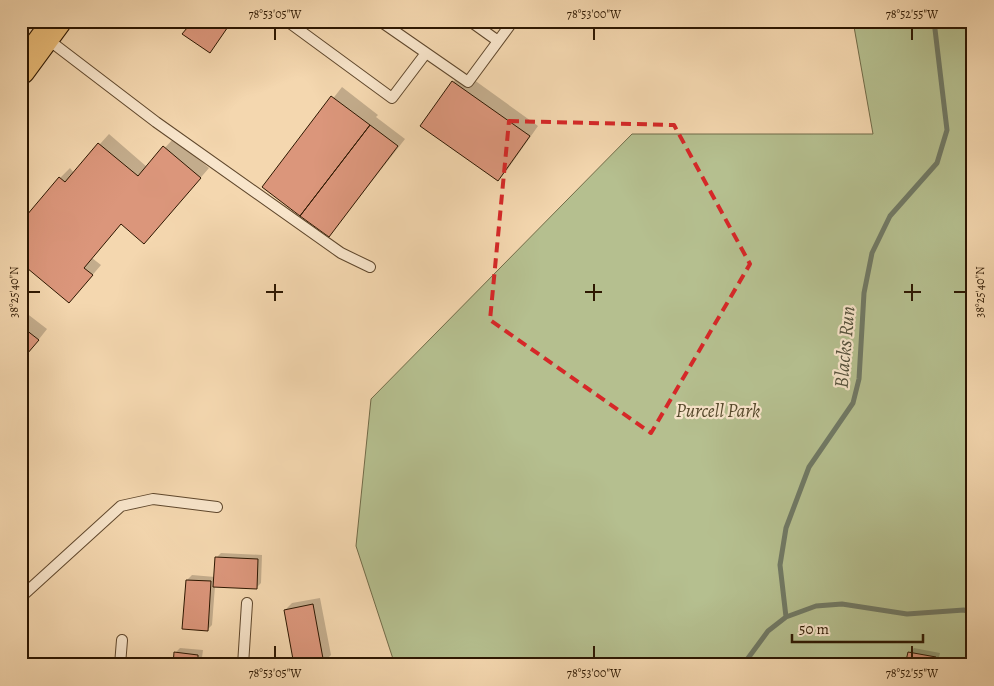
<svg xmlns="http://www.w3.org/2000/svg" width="994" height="686" font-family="Alegreya,serif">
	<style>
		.green { fill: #b5bf8f; stroke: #716b48 }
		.shadow { fill: #0003 }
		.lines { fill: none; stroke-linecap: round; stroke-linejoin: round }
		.stream { stroke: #707965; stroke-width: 5 }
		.building { fill: #db967b; stroke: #2d1701 }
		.lane-casing { stroke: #5f472c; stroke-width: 12 }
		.primary-casing { stroke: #2d1701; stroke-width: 30 }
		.lane { stroke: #f8e5cb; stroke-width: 10 }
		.primary { stroke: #eabc78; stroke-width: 28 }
		.marked { fill: none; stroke: #d62828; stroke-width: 4; stroke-dasharray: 10 6; stroke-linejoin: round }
		.ticks { fill: none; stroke: #2d1701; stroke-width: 2 }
		.labels { text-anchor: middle; stroke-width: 4.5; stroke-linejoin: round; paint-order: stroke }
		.park-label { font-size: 19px; font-style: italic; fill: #56492c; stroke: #f8e5cb }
		.water-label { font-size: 20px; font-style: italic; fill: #54503b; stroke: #f8e5cb }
		.neatline { fill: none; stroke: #2d1701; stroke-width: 2 }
		.ticks-label { font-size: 12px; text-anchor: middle; fill: #2d1701 }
	</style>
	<rect width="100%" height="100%" fill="#f4d7af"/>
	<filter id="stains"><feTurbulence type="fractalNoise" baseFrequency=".004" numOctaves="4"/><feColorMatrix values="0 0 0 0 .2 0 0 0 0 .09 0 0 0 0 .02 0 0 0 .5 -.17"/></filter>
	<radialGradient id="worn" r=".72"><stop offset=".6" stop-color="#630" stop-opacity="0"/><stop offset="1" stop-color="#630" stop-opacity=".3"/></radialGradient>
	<path class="green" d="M853 21H973V665H395L356 546 371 399 632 134H873Z"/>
	<path class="shadow" d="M180 21H233L209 51 189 28Z
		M463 72 538 126 507 170 498 179 422 125 453 82Z
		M342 87 378 115 376 117 405 139 329 236 264 187Z
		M109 134 147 167 174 138 209 168 153 233 122 223 92 258 101 265 78 292 60 178 70 168 74 173Z
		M21 309 47 329 21 362Z
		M221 553 262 555 261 583 256 588 215 586 212 625 207 630 187 580 192 575 215 577 216 558Z
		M320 598 331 655 323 663 295 665 285 610 292 603Z
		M180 648 203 650 201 665H174L175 653Z
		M914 648 940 653 937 665H907L910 652Z"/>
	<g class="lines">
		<path class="stream" d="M786 617 816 606 842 604 907 614 964 610 973 614
			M743 665 768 631 786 617 780 565 786 528 809 467 853 403 859 379 864 293 872 253 890 216 937 163 947 130 934 21"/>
	</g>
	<path class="building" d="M177 21H232L210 53 182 34 187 28Z
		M452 81 530 136 498 181 420 126Z
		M331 96 370 125 300 216 262 187Z
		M370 125 398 146 329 237 300 216Z
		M98 143 138 176 163 146 201 178 144 244 121 224 84 268 93 275 69 303 21 263V222L59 177 65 182Z
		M21 326 39 340 21 361Z
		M215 557 258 559 257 589 213 587Z
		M186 580 211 581 208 631 182 629Z
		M313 604 324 664 294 665 284 610Z
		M174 652 198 655V665H173Z
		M908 652 936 657 934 665H905Z"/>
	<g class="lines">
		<g class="lane-casing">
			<path id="lane" d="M287 21 392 98 426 53
				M380 21 468 82 513 21
				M470 21 498 41
				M46 38 156 122 341 253 370 267
				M21 597 121 506 153 499 217 507
				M120 665 122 640
				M243 665 247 603"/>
		</g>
		<g class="primary-casing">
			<path id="primary" d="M21 70 57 21"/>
		</g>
		<use href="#lane" class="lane"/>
		<use href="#primary" class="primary"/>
	</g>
	<path class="marked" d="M509 121 674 125 750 264 651 433 490 320Z"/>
	<path class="ticks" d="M275 28V40M594 28V40M912 28V40M275 284V301M594 284V301M912 284V301M28 292H40M266 292H283M585 292H602M904 292H921M954 292H966M275 646V658M594 646V658M912 646V658"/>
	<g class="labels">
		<g class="park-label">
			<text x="718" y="417">Purcell Park</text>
		</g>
		<g class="water-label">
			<text transform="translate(844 347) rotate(-85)" y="7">Blacks Run</text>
		</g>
	</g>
	<rect width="994" height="686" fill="none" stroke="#f4d7af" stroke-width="55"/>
	<path d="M792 634v8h131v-8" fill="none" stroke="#2d1701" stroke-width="2.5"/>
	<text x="799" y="634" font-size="15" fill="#2d1701" stroke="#f8e5cb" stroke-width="4" paint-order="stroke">50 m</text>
	<rect x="28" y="28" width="938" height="630" class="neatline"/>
	<g class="ticks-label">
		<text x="275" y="18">78°53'05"W</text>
		<text x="594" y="18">78°53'00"W</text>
		<text x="912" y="18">78°52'55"W</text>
		<text transform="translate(14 292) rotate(-90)" y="4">38°25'40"N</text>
		<text transform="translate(980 292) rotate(-90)" y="4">38°25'40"N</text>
		<text x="275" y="677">78°53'05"W</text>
		<text x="594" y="677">78°53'00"W</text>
		<text x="912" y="677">78°52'55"W</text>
	</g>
	<rect width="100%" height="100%" filter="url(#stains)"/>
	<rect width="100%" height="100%" fill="url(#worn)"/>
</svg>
